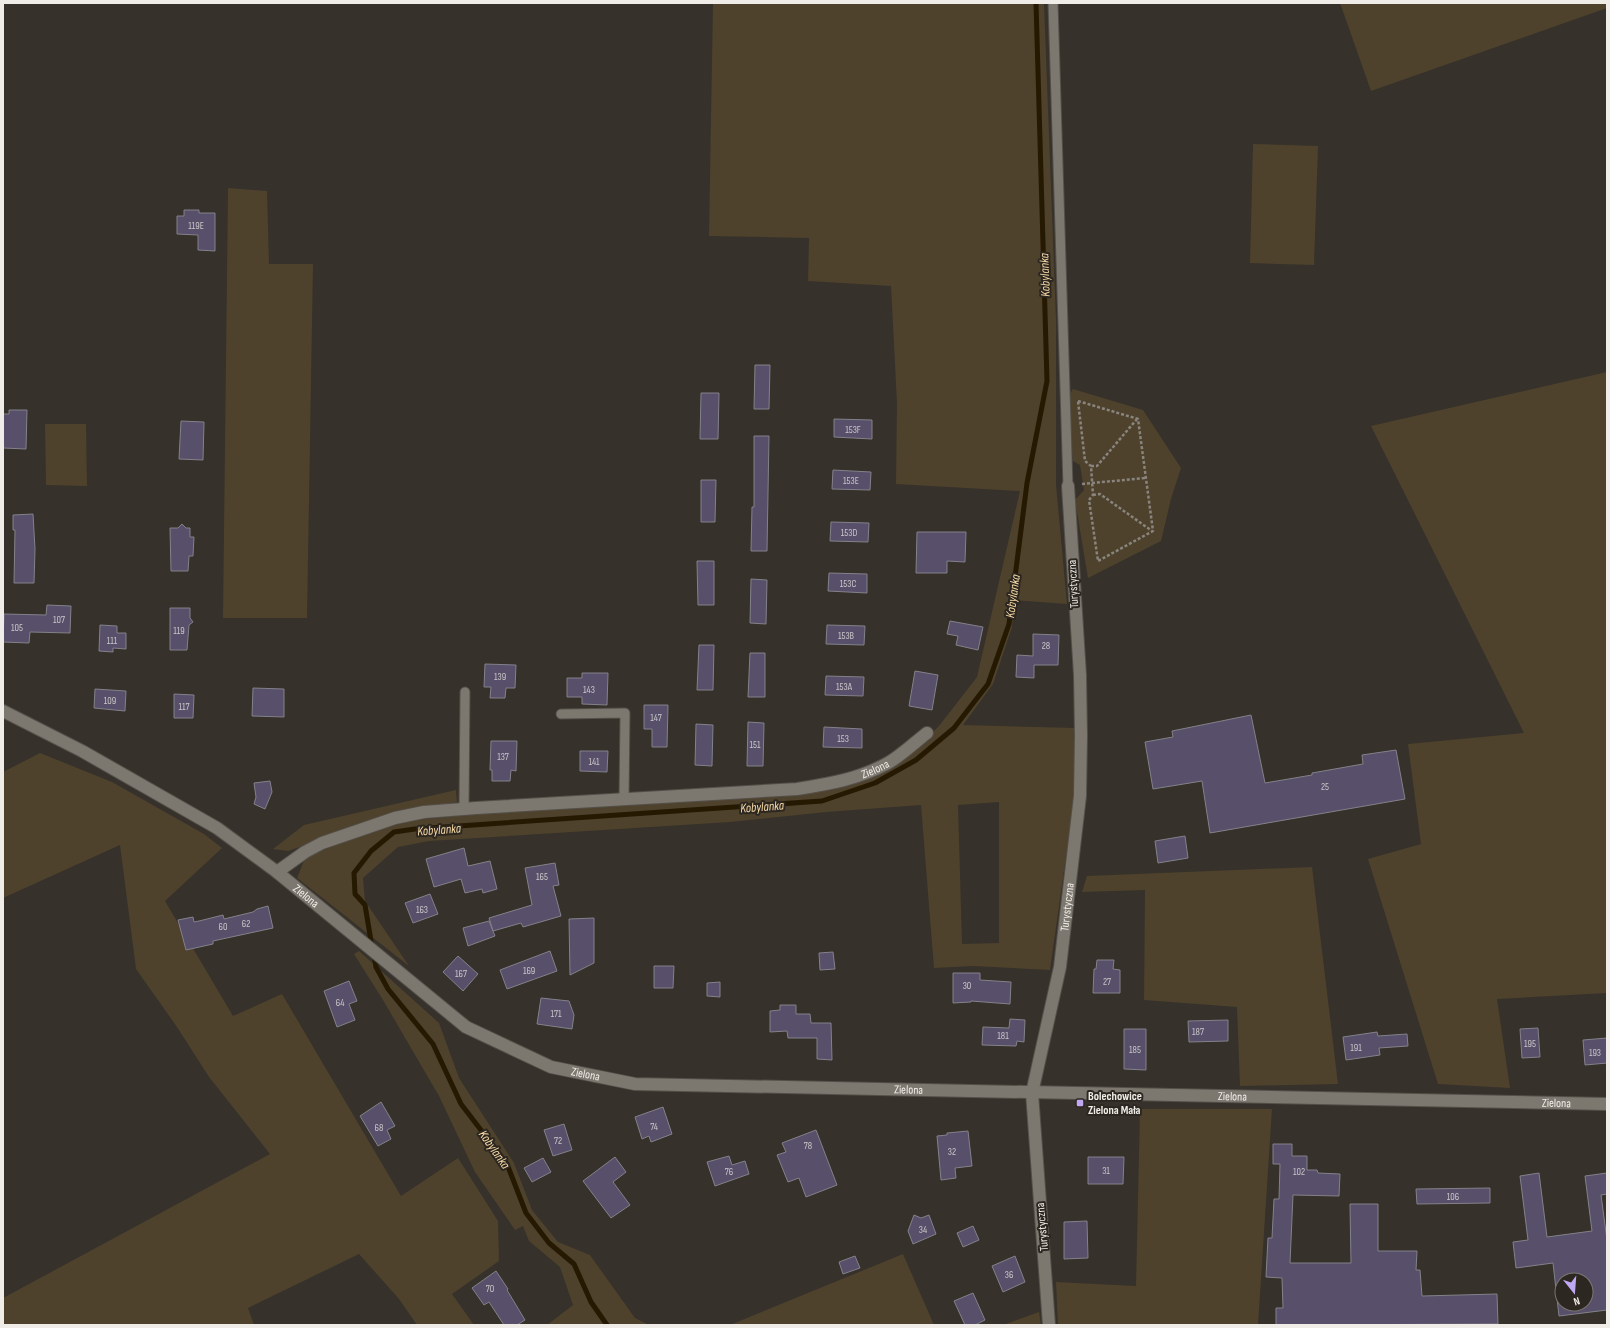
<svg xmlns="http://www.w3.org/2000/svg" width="1610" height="1328" font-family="'Sofia Sans Condensed',sans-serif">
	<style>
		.green { fill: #4e422d; fill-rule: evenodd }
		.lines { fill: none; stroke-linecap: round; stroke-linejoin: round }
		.stream { stroke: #261902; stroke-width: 5 }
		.building { fill: #58506a; stroke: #83818a; fill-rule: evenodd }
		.service-casing { stroke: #54504a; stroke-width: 11 }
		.minor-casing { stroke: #54504a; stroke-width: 14 }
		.tertiary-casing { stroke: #54504a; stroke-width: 14 }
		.path { stroke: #89857e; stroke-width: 2.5; stroke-dasharray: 3 2; stroke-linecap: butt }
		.service { stroke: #7d786f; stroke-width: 9 }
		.minor { stroke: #7d786f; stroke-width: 12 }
		.tertiary { stroke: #7d786f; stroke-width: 12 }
		.poi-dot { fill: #c1a8f3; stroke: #2c2720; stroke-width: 1.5 }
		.labels { text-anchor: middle; stroke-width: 4; stroke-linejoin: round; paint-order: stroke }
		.number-label { font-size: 10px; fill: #cac6c8 }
		.street-label { font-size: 12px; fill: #f0ede8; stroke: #2c2720 }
		.poi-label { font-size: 12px; font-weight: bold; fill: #f0ede8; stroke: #2c2720; text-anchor: start }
		.water-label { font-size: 13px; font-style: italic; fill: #f8daa7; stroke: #2c2720 }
	</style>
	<rect width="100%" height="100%" fill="#36312a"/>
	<path class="green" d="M713 3H1044L1056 320V485L1067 604 1014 600 1012 627 993 684 963 725 1077 728 1075 792 1050 970 973 966 934 968 921 805 826 812 730 822 429 841 398 847 363 878 365 901 409 966 297 878 305 858 340 843 401 821 561 807 695 801 832 790 877 774 924 741 939 726 977 677 1020 491 896 484 897 403 891 286 808 281 809 238 709 236ZM999 802V943L962 944 958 805Z
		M1340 3H1607V8L1371 91Z
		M1253 144 1318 146 1314 265 1250 263Z
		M228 188 267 191 269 264H313L307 618H223Z
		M1607 372V993L1497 999 1510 1088 1438 1084 1368 859 1421 844 1408 744 1524 733 1371 426Z
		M1073 389 1143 410 1181 468 1171 499 1161 541 1088 578 1075 500 1084 490 1080 465 1073 461 1067 398Z
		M45 424H86L87 486 46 485Z
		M40 753 112 782 204 834 222 848 165 901 233 1016 282 994 401 1196 458 1158 498 1221 499 1261 452 1294 474 1325H417L399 1299 359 1254 248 1308 254 1325H3V1298L270 1154 209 1077 177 1027 136 969 120 845 3 898V772Z
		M456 790 457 802 402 812 288 851 273 849 304 825Z
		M1312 867 1338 1084 1240 1086 1237 1007 1144 1000 1145 890 1082 892 1087 876Z
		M359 951 439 1023 459 1078 514 1163 532 1210 558 1242 590 1255 635 1318 649 1325H547L573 1305 560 1267 529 1241 523 1226 515 1230 475 1172 439 1096 383 1000 354 954Z
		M1140 1109H1272L1258 1325H1058L1056 1282 1136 1286Z
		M903 1254 934 1325H730Z
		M1039 1312 1041 1325H1003Z"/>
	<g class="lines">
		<path class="stream" d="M372 947 365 905 355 894 354 873 371 851 394 832 415 829 822 801 875 783 916 760 954 728 988 684 1009 624 1027 483 1047 381 1036 3
			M374 955 376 967 388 989 433 1044 461 1104 507 1164 526 1213 549 1243 574 1264 591 1302 607 1325"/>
	</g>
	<path class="building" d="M184 210H199V213H215V251L198 250V235L177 234V216H184Z
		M755 365H770L769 409H754Z
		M701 393H719L718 439H700Z
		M9 410H27L26 449 3 448V414H9Z
		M834 419 872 420V439L834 437Z
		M181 421 204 422 203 460 179 459Z
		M754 436H769L767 551H751L752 507H754Z
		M833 470 871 472 870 490 832 489Z
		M701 480H716L715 522H701Z
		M33 514 35 549 34 583H14L15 530H13V515Z
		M831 522 869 523 868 542 830 541Z
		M182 524 186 528H190V537H194L193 556H189L188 571H171L170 528H178Z
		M917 532H966L965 562 947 561V573H916Z
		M697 561H714V605H698Z
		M829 573 867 574V593L828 591Z
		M751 579 767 580 766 624 750 623Z
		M47 605 71 606 70 633 30 632 29 643 3 642 4 614 46 615Z
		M170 608H190V618L193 622 189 625 187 650H170Z
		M950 621 983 627 978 650 956 645 958 636 947 634Z
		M100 625 117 626V633H126V649L113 648V652L99 651Z
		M827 625 865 626 864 645 826 644Z
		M1033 634 1059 635 1058 665H1034V678L1016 677 1017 655 1033 656Z
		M699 645H714L713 690H697Z
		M750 653H765V697H748Z
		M485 664 516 665 515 688H506L505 698H490L491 687H484Z
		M915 671 938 675 932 710 909 706Z
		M582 673H608L607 705 582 704V697H567V678H582Z
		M826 676 864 677 863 696 825 695Z
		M253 688 284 689V717L252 716Z
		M95 689 126 691 125 711 94 708Z
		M174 694 194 695 193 718H174Z
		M644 705H668L667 747H652V729H644Z
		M1251 715 1265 783 1312 775V773L1363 764 1362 755 1396 750 1405 799 1210 833 1202 781 1153 789 1145 742 1173 737 1172 731Z
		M748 722 764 723 763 766H747Z
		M696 724 713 725 712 766 695 765Z
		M824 727 862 729V748L823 747Z
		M491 741H517L516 771 511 770 510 781H492V770H490Z
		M580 751H608L607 772 580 771Z
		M270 781 272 792 265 809 254 804 256 797 254 783Z
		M1185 836 1188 858 1158 863 1155 841Z
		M464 848 468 866 490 861 497 889 483 893 482 889 465 893 461 879 434 887 426 859Z
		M555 863 559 885 553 886 561 916 523 927 521 923 493 931 489 918 532 905 525 868Z
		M430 894 438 914 413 923 405 903Z
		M268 906 273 928 213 941V944L186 950 178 920 193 917 194 922 199 921 223 915 224 919 253 912 257 909Z
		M594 918V963L570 975 569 919Z
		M489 921 495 936 468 946 463 928Z
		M550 951 557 971 507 989 500 970Z
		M833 952 835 969 820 970 819 953Z
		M458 956 478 974 463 991 443 972Z
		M1097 960H1114L1113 969 1120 970V993H1093L1094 969H1096Z
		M654 966H674L673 988H654Z
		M953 973H980V980L1011 982 1010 1004 971 1001V1002L953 1003Z
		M349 981 357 1001 349 1004 355 1020 337 1027 324 991Z
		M720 982V997L707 996V983Z
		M541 998 569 1001 574 1015 572 1029 537 1024Z
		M780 1005H796V1014H810L811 1023H831L832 1060 817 1059V1038H788L787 1031 770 1032V1011L780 1010Z
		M1010 1019 1025 1020 1024 1042 1017 1041 1016 1046 982 1045 983 1027 1009 1028Z
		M1228 1020V1041L1189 1042 1188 1021Z
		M1538 1028 1540 1057 1522 1058 1520 1029Z
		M1124 1029H1146V1070L1124 1069Z
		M1377 1032 1378 1036 1407 1034 1408 1046 1379 1048 1380 1055 1346 1060 1343 1037Z
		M1607 1038V1063L1585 1065 1583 1040Z
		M381 1102 395 1126 387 1130 391 1139 378 1146 360 1116Z
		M663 1107 672 1134 651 1142 649 1136 642 1139 635 1117Z
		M564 1124 572 1150 553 1156 544 1130Z
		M816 1130 837 1185 806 1197 799 1178 788 1182 777 1155 786 1152 782 1143Z
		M968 1131 972 1166 955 1168 956 1178 941 1180 937 1136 947 1135V1133Z
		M1273 1144H1292V1156H1307V1170H1317L1318 1173 1340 1174 1339 1196 1293 1195 1290 1263H1351L1350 1204H1378V1251H1417L1416 1270H1420L1422 1296 1497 1294 1498 1324 1276 1325V1308H1283L1282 1278 1266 1277 1268 1238H1272L1274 1199H1279L1280 1164H1273Z
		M729 1156 732 1165 745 1161 749 1174 715 1186 707 1162Z
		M615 1157 626 1172 613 1182 630 1205 611 1218 583 1181Z
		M1088 1157H1124L1123 1184H1088Z
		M543 1158 551 1172 532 1182 524 1168Z
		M1539 1173 1547 1237 1592 1231 1585 1176 1607 1173V1194L1601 1195 1607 1240V1310L1559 1316 1553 1263 1516 1268 1513 1242 1528 1240 1520 1176ZM1562 1280H1586V1304H1562Z
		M1490 1188V1203L1417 1204 1416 1189Z
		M914 1215 921 1218 929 1215 936 1234 913 1244 908 1231Z
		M1087 1221 1088 1258 1064 1259V1222Z
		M973 1226 979 1240 963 1247 957 1233Z
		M855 1256 860 1268 843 1274 839 1262Z
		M1015 1256 1025 1282 1003 1292 992 1266Z
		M496 1271 508 1289 507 1290 525 1320 517 1325H504L489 1302 484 1305 472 1288Z
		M973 1293 985 1320 975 1325H965L954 1301Z"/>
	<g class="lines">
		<g class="service-casing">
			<path id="service" d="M1053 3 1068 486
				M561 714 625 713 624 800
				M464 808 465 692"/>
		</g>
		<g class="minor-casing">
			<g id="minor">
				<path id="s1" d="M277 872 305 852 322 843 395 818 424 812 476 808 797 789C829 784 859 779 888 763 902 755 914 743 927 733"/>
				<path id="s2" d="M1049 1325 1032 1093 1060 967 1080 796 1081 736 1080 675 1068 486"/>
			</g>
		</g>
		<g class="tertiary-casing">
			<g id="tertiary">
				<path id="s3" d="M3 711 82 751 217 828 277 872 466 1027 551 1067 635 1084 1607 1104"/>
			</g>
		</g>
		<path class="path" d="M1078 401 1138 419 1153 531 1098 561 1089 500 1093 495 1091 466 1085 461Z
			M1091 466H1097L1137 419
			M1082 484 1145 478
			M1093 495 1100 494 1152 531"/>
		<use href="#service" class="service"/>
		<use href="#minor" class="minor"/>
		<use href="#tertiary" class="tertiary"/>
	</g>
	<rect class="poi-dot" x="1076" y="1099" width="8" height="8" rx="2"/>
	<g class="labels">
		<g class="number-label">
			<text x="196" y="229">119E</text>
			<text x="853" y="433">153F</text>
			<text x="851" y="484">153E</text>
			<text x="849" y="536">153D</text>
			<text x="848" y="587">153C</text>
			<text x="59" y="623">107</text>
			<text x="17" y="631">105</text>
			<text x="179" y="634">119</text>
			<text x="846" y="639">153B</text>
			<text x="112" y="644">111</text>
			<text x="1046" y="649">28</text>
			<text x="500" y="680">139</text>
			<text x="844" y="690">153A</text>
			<text x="589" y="693">143</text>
			<text x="110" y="704">109</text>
			<text x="184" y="710">117</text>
			<text x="656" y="721">147</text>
			<text x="843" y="742">153</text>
			<text x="755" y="748">151</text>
			<text x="503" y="760">137</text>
			<text x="594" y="765">141</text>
			<text x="1325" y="790">25</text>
			<text x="542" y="880">165</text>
			<text x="422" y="913">163</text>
			<text x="246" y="927">62</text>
			<text x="223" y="930">60</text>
			<text x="529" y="974">169</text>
			<text x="461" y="977">167</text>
			<text x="1107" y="985">27</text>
			<text x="967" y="989">30</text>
			<text x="340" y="1006">64</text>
			<text x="556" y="1017">171</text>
			<text x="1198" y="1035">187</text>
			<text x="1003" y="1039">181</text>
			<text x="1530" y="1047">195</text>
			<text x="1356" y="1051">191</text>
			<text x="1135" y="1053">185</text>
			<text x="1595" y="1056">193</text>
			<text x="654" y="1130">74</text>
			<text x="379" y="1131">68</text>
			<text x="558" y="1144">72</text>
			<text x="808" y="1149">78</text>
			<text x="952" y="1155">32</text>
			<text x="1106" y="1174">31</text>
			<text x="729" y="1175">76</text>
			<text x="1299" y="1175">102</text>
			<text x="1453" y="1200">106</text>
			<text x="923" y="1233">34</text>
			<text x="1009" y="1278">36</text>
			<text x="490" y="1292">70</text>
		</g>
		<g class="street-label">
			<text transform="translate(1073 584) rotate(-93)" y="4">Turystyczna</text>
			<text dy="4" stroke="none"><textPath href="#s1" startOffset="615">Zielona</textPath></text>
			<text dy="4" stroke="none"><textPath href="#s3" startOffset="356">Zielona</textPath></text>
			<text dy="4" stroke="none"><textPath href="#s2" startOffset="422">Turystyczna</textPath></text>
			<text dy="4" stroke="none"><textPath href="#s3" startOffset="692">Zielona</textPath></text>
			<text dy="4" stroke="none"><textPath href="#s3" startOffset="1016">Zielona</textPath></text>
			<text dy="4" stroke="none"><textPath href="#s3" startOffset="1340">Zielona</textPath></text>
			<text dy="4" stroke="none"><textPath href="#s3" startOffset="1664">Zielona</textPath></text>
			<text transform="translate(1042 1227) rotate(-95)" y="4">Turystyczna</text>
		</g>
		<g class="poi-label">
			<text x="1088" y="1100">Bolechowice<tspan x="1088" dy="14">Zielona Mała</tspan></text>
		</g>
		<g class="water-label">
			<text transform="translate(1044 275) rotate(-92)" y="5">Kobylanka</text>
			<text transform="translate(1012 596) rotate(-82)" y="5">Kobylanka</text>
			<text transform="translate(762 806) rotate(-4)" y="5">Kobylanka</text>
			<text transform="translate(439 829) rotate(-4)" y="5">Kobylanka</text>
			<text transform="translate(495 1149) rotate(55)" y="5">Kobylanka</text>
		</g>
	</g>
	<rect width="1610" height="1328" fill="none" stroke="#f0ede8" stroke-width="8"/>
	<g transform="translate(1574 1292) rotate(163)"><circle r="19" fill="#2c2720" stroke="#7a7670"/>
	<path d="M0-3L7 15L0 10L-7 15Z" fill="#c1a8f3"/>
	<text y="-6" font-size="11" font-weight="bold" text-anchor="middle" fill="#f0ede8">N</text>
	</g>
</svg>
